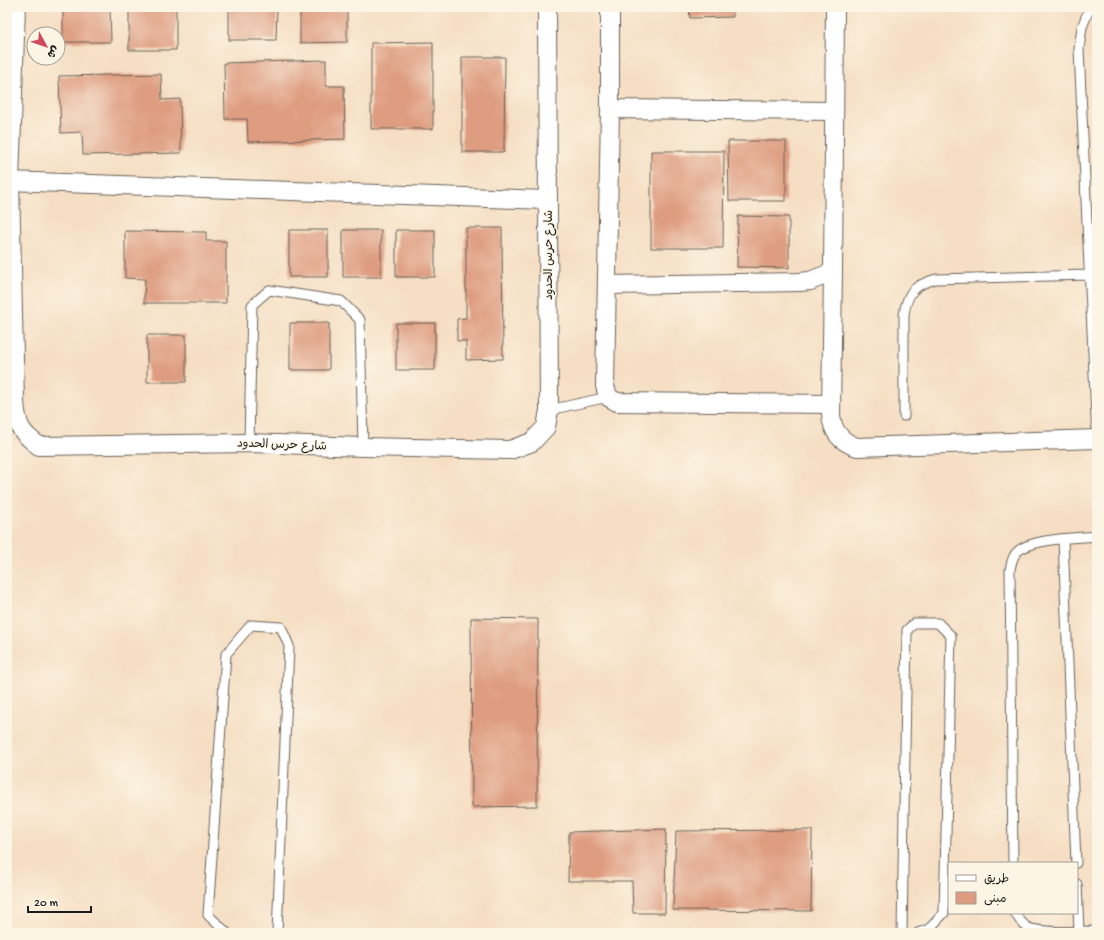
<svg xmlns="http://www.w3.org/2000/svg" width="1104" height="940" font-family="'Gochi Hand','Playpen Sans Arabic',sans-serif">
	<style>
		.building { fill: #de9c80 }
		.lines { fill: none; stroke-linecap: round; stroke-linejoin: round }
		.lane-casing { stroke: #686056; stroke-width: 11 }
		.street-casing { stroke: #686056; stroke-width: 20 }
		.lane { stroke: #fff; stroke-width: 9 }
		.street { stroke: #fff; stroke-width: 18 }
		.labels { text-anchor: middle; stroke-width: 3; stroke-linejoin: round; paint-order: stroke }
		.street-label { font-size: 12px; fill: #1c1c1c; stroke: #fcf5e5 }
	</style>
	<rect width="100%" height="100%" fill="#fcf5e5"/>
	<filter id="ink" filterUnits="userSpaceOnUse"><feTurbulence type="fractalNoise" baseFrequency=".025" numOctaves="2"/><feDisplacementMap in="SourceGraphic" scale="8" xChannelSelector="R" yChannelSelector="G"/><feConvolveMatrix kernelMatrix="1 2 1 2 8 2 1 2 1" color-interpolation-filters="sRGB"/></filter>
	<filter id="wash" filterUnits="userSpaceOnUse"><feTurbulence type="fractalNoise" baseFrequency=".012" numOctaves="4" result="noise"/><feDisplacementMap in="SourceGraphic" scale="16" xChannelSelector="R" yChannelSelector="G"/><feGaussianBlur stdDeviation="0.9" result="paint"/><feColorMatrix in="noise" values="0 0 0 0 0 0 0 0 0 0 0 0 0 0 0 0 0 1.4 0 .05"/><feComposite in="paint" operator="in"/></filter>
	<g filter="url(#wash)">
		<rect width="100%" height="100%" fill="#f5dec3"/>
		<g id="blocks">
			<path class="building" d="M63 7H110L111 42H63Z
				M129 7H176V50H129Z
				M229 7H277L276 40H229Z
				M300 7H347V42L300 43Z
				M689 7H733V17L690 18Z
				M433 42V129H371V43Z
				M462 57H505L504 152H462Z
				M326 60V86H344L345 139 248 142 247 119H225L224 63Z
				M161 74 162 100 180 99 181 153 83 155 82 132 61 133 59 76Z
				M728 141H786V201H729Z
				M651 151H724L723 248H651Z
				M738 216 789 217V268L737 267Z
				M466 228H502L503 359 466 360V341H457V319L466 318Z
				M289 230H328V277H289Z
				M343 230H381V277H343Z
				M396 230H435V277H396Z
				M125 231 206 232V241H226V303H144L145 279 125 278Z
				M290 323H329V370H290Z
				M396 323H435V370H396Z
				M147 335H186V382H147Z
				M471 618 538 619 537 806 472 807Z
				M666 829 665 913H633L632 881H568L569 832Z
				M812 830 811 911 673 910 676 831Z"/>
		</g>
	</g>
	<g filter="url(#ink)">
		<use href="#blocks" fill-opacity="0" stroke="#686056" stroke-width="1"/>
		<g class="lines">
			<g class="lane-casing">
				<path id="lane" d="M1090 7 1082 27 1079 49 1097 439
					M549 410 608 397
					M904 416V315C907 292 914 285 936 279L1089 275
					M249 443 252 305 269 290 341 301 360 320 363 447
					M1063 539 1076 863
					M1013 863 1010 570C1011 564 1012 558 1016 553 1029 538 1078 538 1097 536
					M1077 884 1079 931
					M1015 913C1018 918 1022 924 1027 927 1039 934 1082 931 1097 931
					M227 933 208 915 226 654 251 625 281 627 289 646 277 933
					M902 933 907 630 915 623H938L951 636 944 913 929 929 918 933"/>
			</g>
			<g class="street-casing">
				<path id="street" d="M16 7 10 181 15 402C17 426 20 432 39 446L249 443 363 447 510 450 532 442 546 427 549 410 547 7
					M610 7V109L605 386 608 397 617 402 831 404
					M835 7 833 272 831 414C832 431 841 442 857 447L1097 439
					M610 109 834 111
					M7 181 547 200
					M607 285 799 282 810 281 833 272"/>
			</g>
			<use href="#lane" class="lane"/>
			<use href="#street" class="street"/>
		</g>
	</g>
	<g class="labels">
		<g class="street-label">
			<text transform="translate(548 255) rotate(-90)" y="4">شارع حرس الحدود</text>
			<text transform="translate(282 444) rotate(2)" y="4">شارع حرس الحدود</text>
		</g>
	</g>
	<rect width="1104" height="940" fill="none" stroke="#fcf5e5" stroke-width="24"/>
	<rect x="948" y="862" width="130" height="52" fill="#fcf5e5" stroke="#a29e95"/>
	<rect x="956" y="875" width="20" height="6" fill="#ffffff" stroke="#a29e95"/>
	<text x="984" y="882" font-size="12" fill="#1c1c1c">طريق</text>
	<rect x="956" y="892" width="20" height="12" fill="#de9c80" stroke="#a29e95"/>
	<text x="984" y="902" font-size="12" fill="#1c1c1c">مبنى</text>
	<g transform="translate(46 46) rotate(130)"><circle r="19" fill="#fcf5e5" stroke="#a29e95"/>
	<path d="M0-3L7 15L0 10L-7 15Z" fill="#d1495b"/>
	<text y="-6" font-size="11" font-weight="bold" text-anchor="middle" fill="#1c1c1c">ش</text>
	</g>
	<path d="M28 906v6h63v-6" fill="none" stroke="#1c1c1c" stroke-width="2"/>
	<text x="34" y="906" font-size="12" fill="#1c1c1c" stroke="#fcf5e5" stroke-width="3" paint-order="stroke">20 m</text>
</svg>
